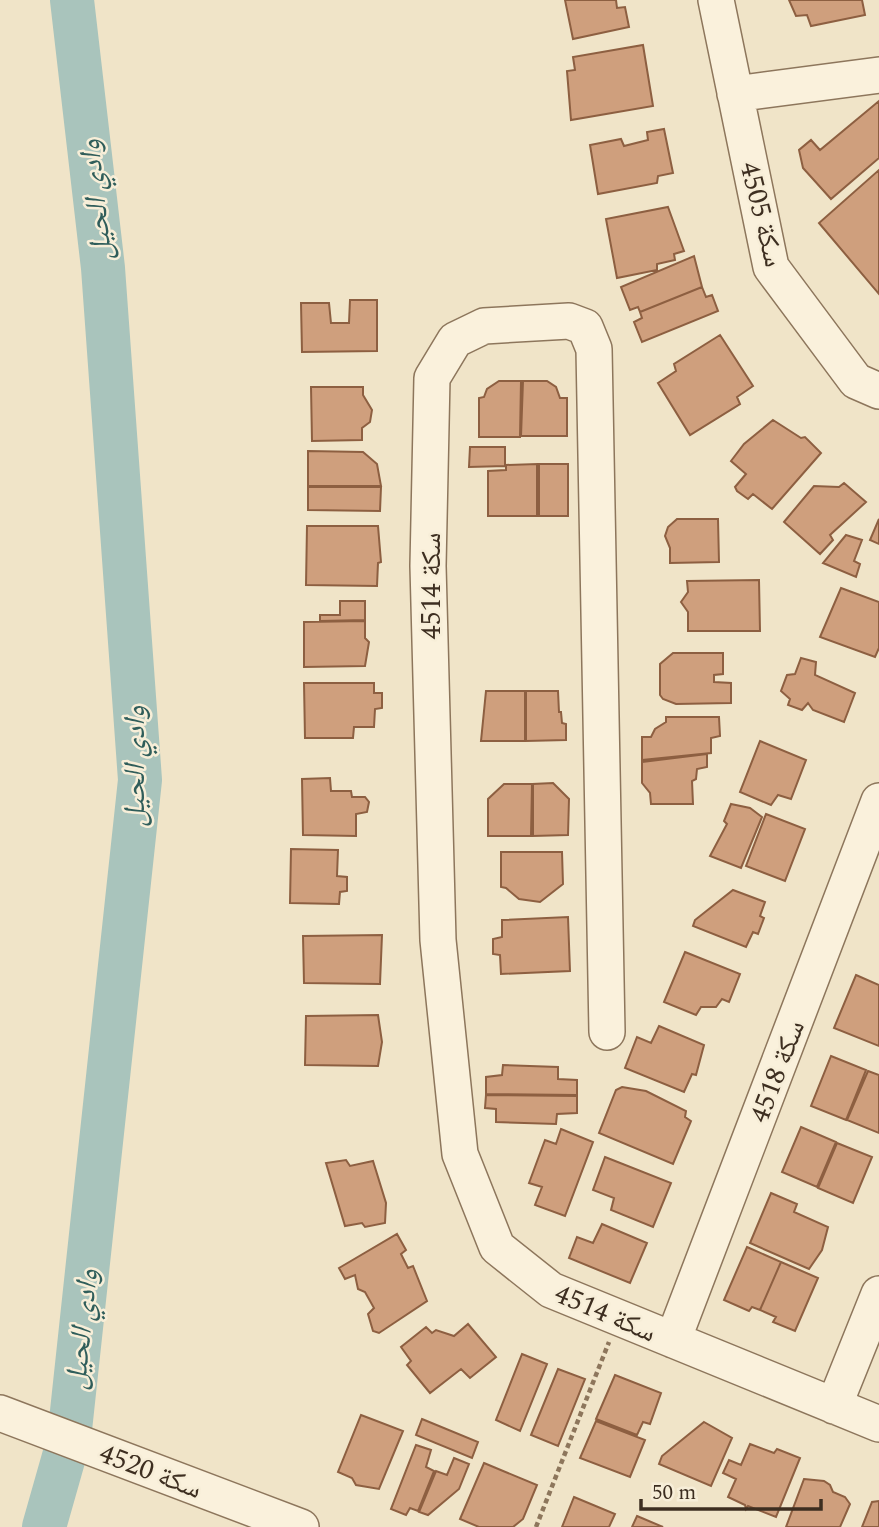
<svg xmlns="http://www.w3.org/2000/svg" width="879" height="1527" font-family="Spectral,'Noto Naskh Arabic',serif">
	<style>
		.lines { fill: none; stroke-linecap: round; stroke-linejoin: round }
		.river { stroke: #a9c4bc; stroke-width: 44 }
		.building { fill: #cf9f7d; stroke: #8d5f41; stroke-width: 2 }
		.minor-casing { stroke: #8d765c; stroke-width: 38 }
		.path { stroke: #8d765c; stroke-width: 4.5; stroke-dasharray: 5 3.5; stroke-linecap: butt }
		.minor { stroke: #faf1dc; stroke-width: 35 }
		.labels { text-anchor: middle; stroke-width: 5; stroke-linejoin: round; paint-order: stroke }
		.street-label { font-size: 28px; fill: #3d2e20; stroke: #f7eed8 }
		.water-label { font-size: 30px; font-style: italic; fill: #2f5d5a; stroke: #f7eed8 }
	</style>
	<rect width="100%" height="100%" fill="#f0e4c8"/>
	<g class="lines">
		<path class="river" d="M44 1527 69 1439 140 780 103 268 72 0"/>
	</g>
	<path class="building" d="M565 0H616L617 8 625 7 629 27 573 39Z
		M789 0H862L865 15 811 26 807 15 796 16Z
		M643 45 653 106 571 120 567 71 575 70 573 57Z
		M879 101V158L831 199 803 168 799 150 811 140 820 150Z
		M664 129 673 173 658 176 657 183 598 194 590 145 621 139 624 146 648 140 647 132Z
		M879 170V294L819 223Z
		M668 207 684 251 674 254 675 260 657 264V270L617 278 606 219Z
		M694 256 702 287 640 312 638 307 630 310 621 287Z
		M702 287 706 297 712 295 718 311 642 342 634 322 642 318 640 312Z
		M350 300H377V351L302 352 301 303H329L331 323H349Z
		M720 335 753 386 737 397 740 404 690 435 658 383 676 371 674 364Z
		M499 381H521L520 437H479V398L484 397 487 389Z
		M523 381H547L556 387 560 398H567V436H521Z
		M311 387H363V395L372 410 370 422 362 428V440L312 441Z
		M773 420 801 438 805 437 821 453 772 509 753 494 748 499 737 491 735 487 746 474 731 461 744 444Z
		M470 447H505V466L469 467Z
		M308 451 363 452 377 464 381 486H308Z
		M537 464V516H488V471L506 470V465Z
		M539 464H568V516H539Z
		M844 483 866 502 830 535 833 540 820 554 784 522 814 486 839 487Z
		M308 487H381L380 511 308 510Z
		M677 519H718L719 562 670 563V548L665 536 668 527Z
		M879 519V544L870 540Z
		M307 526H378L381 562 378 563 377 586 306 585Z
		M846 535 862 540 854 561 860 564 856 577 823 563Z
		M759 580 760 631H688V612L681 602 688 592 687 581Z
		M841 588 879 602V648L875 657 820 637Z
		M340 601H365V620L320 621V615H340Z
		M365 621V638L369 642 365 666 304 667V622Z
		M673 653H723V674L714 675V682L731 683V703L676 704 663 699 660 695V664Z
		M801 658 816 662 815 675 855 693 844 722 813 710 808 703 802 710 788 705 790 699 781 691 787 675 795 674Z
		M304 683H374V693H382V708L375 709 374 727H354L353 738H305Z
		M486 691H525V741H481Z
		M526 691H558L559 712H561L562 723 566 724V740L526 741Z
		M666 717H719L720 736 711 738V753L642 760V737H651L655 729 666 722Z
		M760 741 806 760 791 799 778 795 771 805 740 792Z
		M707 754V767L697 769 696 779 692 781 693 804H651L650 793 642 783V762Z
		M330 778 331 791H351L352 797H365L369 802 367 812 356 814V836L303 835 302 779Z
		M553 783 569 799 568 835 533 836V784Z
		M504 784H532L531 836H488V799Z
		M731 804 750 808 762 817 741 868 710 856 727 824 724 821Z
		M766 814 805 829 785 881 746 866Z
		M291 849 338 850 337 876 347 877V891L340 892 339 904 290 903Z
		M501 852H562L563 884 540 902 519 899 506 888 501 887Z
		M733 890 765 902 760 916 764 918 758 934 753 932 746 947 693 926 695 920Z
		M568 917 570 971 501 974 500 955 493 954V939L502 937V920Z
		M382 935 380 984 304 983 303 936Z
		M685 952 740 974 729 1002 722 999 716 1007H701L696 1015 664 1002Z
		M856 975 879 985V1046L834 1028Z
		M378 1015 382 1042 378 1066 305 1065 306 1016Z
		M659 1026 704 1045 696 1075 692 1074 684 1092 625 1068 637 1037 651 1043Z
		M831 1056 866 1070 846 1120 811 1106Z
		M503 1065 558 1067V1079L577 1080V1095L486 1094V1077L502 1075Z
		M868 1071 879 1075V1133L847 1120Z
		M622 1087 646 1091 686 1111 685 1117 691 1121 673 1164 599 1133 616 1090Z
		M486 1095 577 1096V1113L557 1114 556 1124 496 1122V1109L485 1108Z
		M801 1127 836 1142 817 1187 782 1172Z
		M561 1129 593 1142 565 1216 535 1205 542 1187 529 1183 545 1140 556 1144Z
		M837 1143 872 1157 853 1203 818 1188Z
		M605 1157 671 1183 653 1227 611 1210 614 1198 593 1190Z
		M346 1160 350 1166 373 1161 386 1203 385 1223 365 1227 362 1223 345 1226 326 1163Z
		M771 1193 797 1204 794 1212 828 1227 822 1250 809 1269 750 1243Z
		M602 1224 647 1243 630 1283 569 1258 577 1237 593 1243Z
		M397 1234 406 1250 401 1254 408 1268 413 1266 427 1301 379 1333 373 1331 368 1314 374 1308 365 1292 358 1289 355 1275 345 1279 339 1268Z
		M747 1247 781 1262 760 1310 752 1307 749 1311 724 1300Z
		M781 1262 818 1278 795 1331 773 1322 776 1317 760 1310Z
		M468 1324 496 1357 470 1378 461 1369 430 1393 407 1365 411 1361 401 1347 426 1327 432 1333 436 1330 454 1336Z
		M522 1354 547 1364 520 1431 496 1420Z
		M558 1369 585 1379 558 1446 531 1435Z
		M615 1375 661 1393 650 1424 643 1422 637 1435 596 1419Z
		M361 1415 403 1431 379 1489 356 1485 352 1478 338 1472Z
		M422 1419 478 1442 472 1458 416 1435Z
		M596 1421 645 1440 630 1477 580 1458Z
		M704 1422 732 1438 711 1486 659 1464 662 1456Z
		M750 1444 774 1453 777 1449 800 1458 776 1517 748 1506 746 1509 745 1505 728 1497 736 1479 723 1473 729 1460 741 1465Z
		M416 1445 431 1450 426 1467 434 1471 418 1511 410 1508 406 1515 391 1509Z
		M454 1458 469 1464 459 1489 428 1515 419 1512 436 1471 447 1475Z
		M484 1463 537 1485 523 1519 513 1527H479L460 1519Z
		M804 1479 824 1481 830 1485 833 1492 845 1497 850 1504 840 1527H786Z
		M574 1497 615 1514 609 1527H562Z
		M879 1501V1527H862L872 1502Z
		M637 1516 663 1527H632Z"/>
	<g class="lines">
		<g class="minor-casing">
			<path id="minor" d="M716 0 771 267 856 381 879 391
				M735 94 879 75
				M607 1032 594 349 585 327 569 321 484 326 455 340 432 378 428 566 438 940 460 1154 497 1247 551 1290 879 1424
				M673 1340 879 801
				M834 1406 879 1294
				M0 1413 301 1527"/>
		</g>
		<path class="path" d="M536 1527 609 1342"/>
		<use href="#minor" class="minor"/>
	</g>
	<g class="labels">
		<g class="street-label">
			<text transform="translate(763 214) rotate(76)" y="10">سكة 4505</text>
			<text transform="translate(430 586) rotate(-90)" y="10">سكة 4514</text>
			<text transform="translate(776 1071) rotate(-69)" y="10">سكة 4518</text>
			<text transform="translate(606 1312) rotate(23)" y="10">سكة 4514</text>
			<text transform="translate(151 1470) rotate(21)" y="10">سكة 4520</text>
		</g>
		<g class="water-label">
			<text transform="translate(95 200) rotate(-96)" y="10">وادي الحيل</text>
			<text transform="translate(134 766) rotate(-90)" y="10">وادي الحيل</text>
			<text transform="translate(81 1329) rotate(-84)" y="10">وادي الحيل</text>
		</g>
	</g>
	<path d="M641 1499v10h180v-10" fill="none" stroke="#3d2e20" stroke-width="3.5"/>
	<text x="652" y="1499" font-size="21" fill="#3d2e20" stroke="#f7eed8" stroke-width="5" paint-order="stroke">50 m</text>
</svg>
